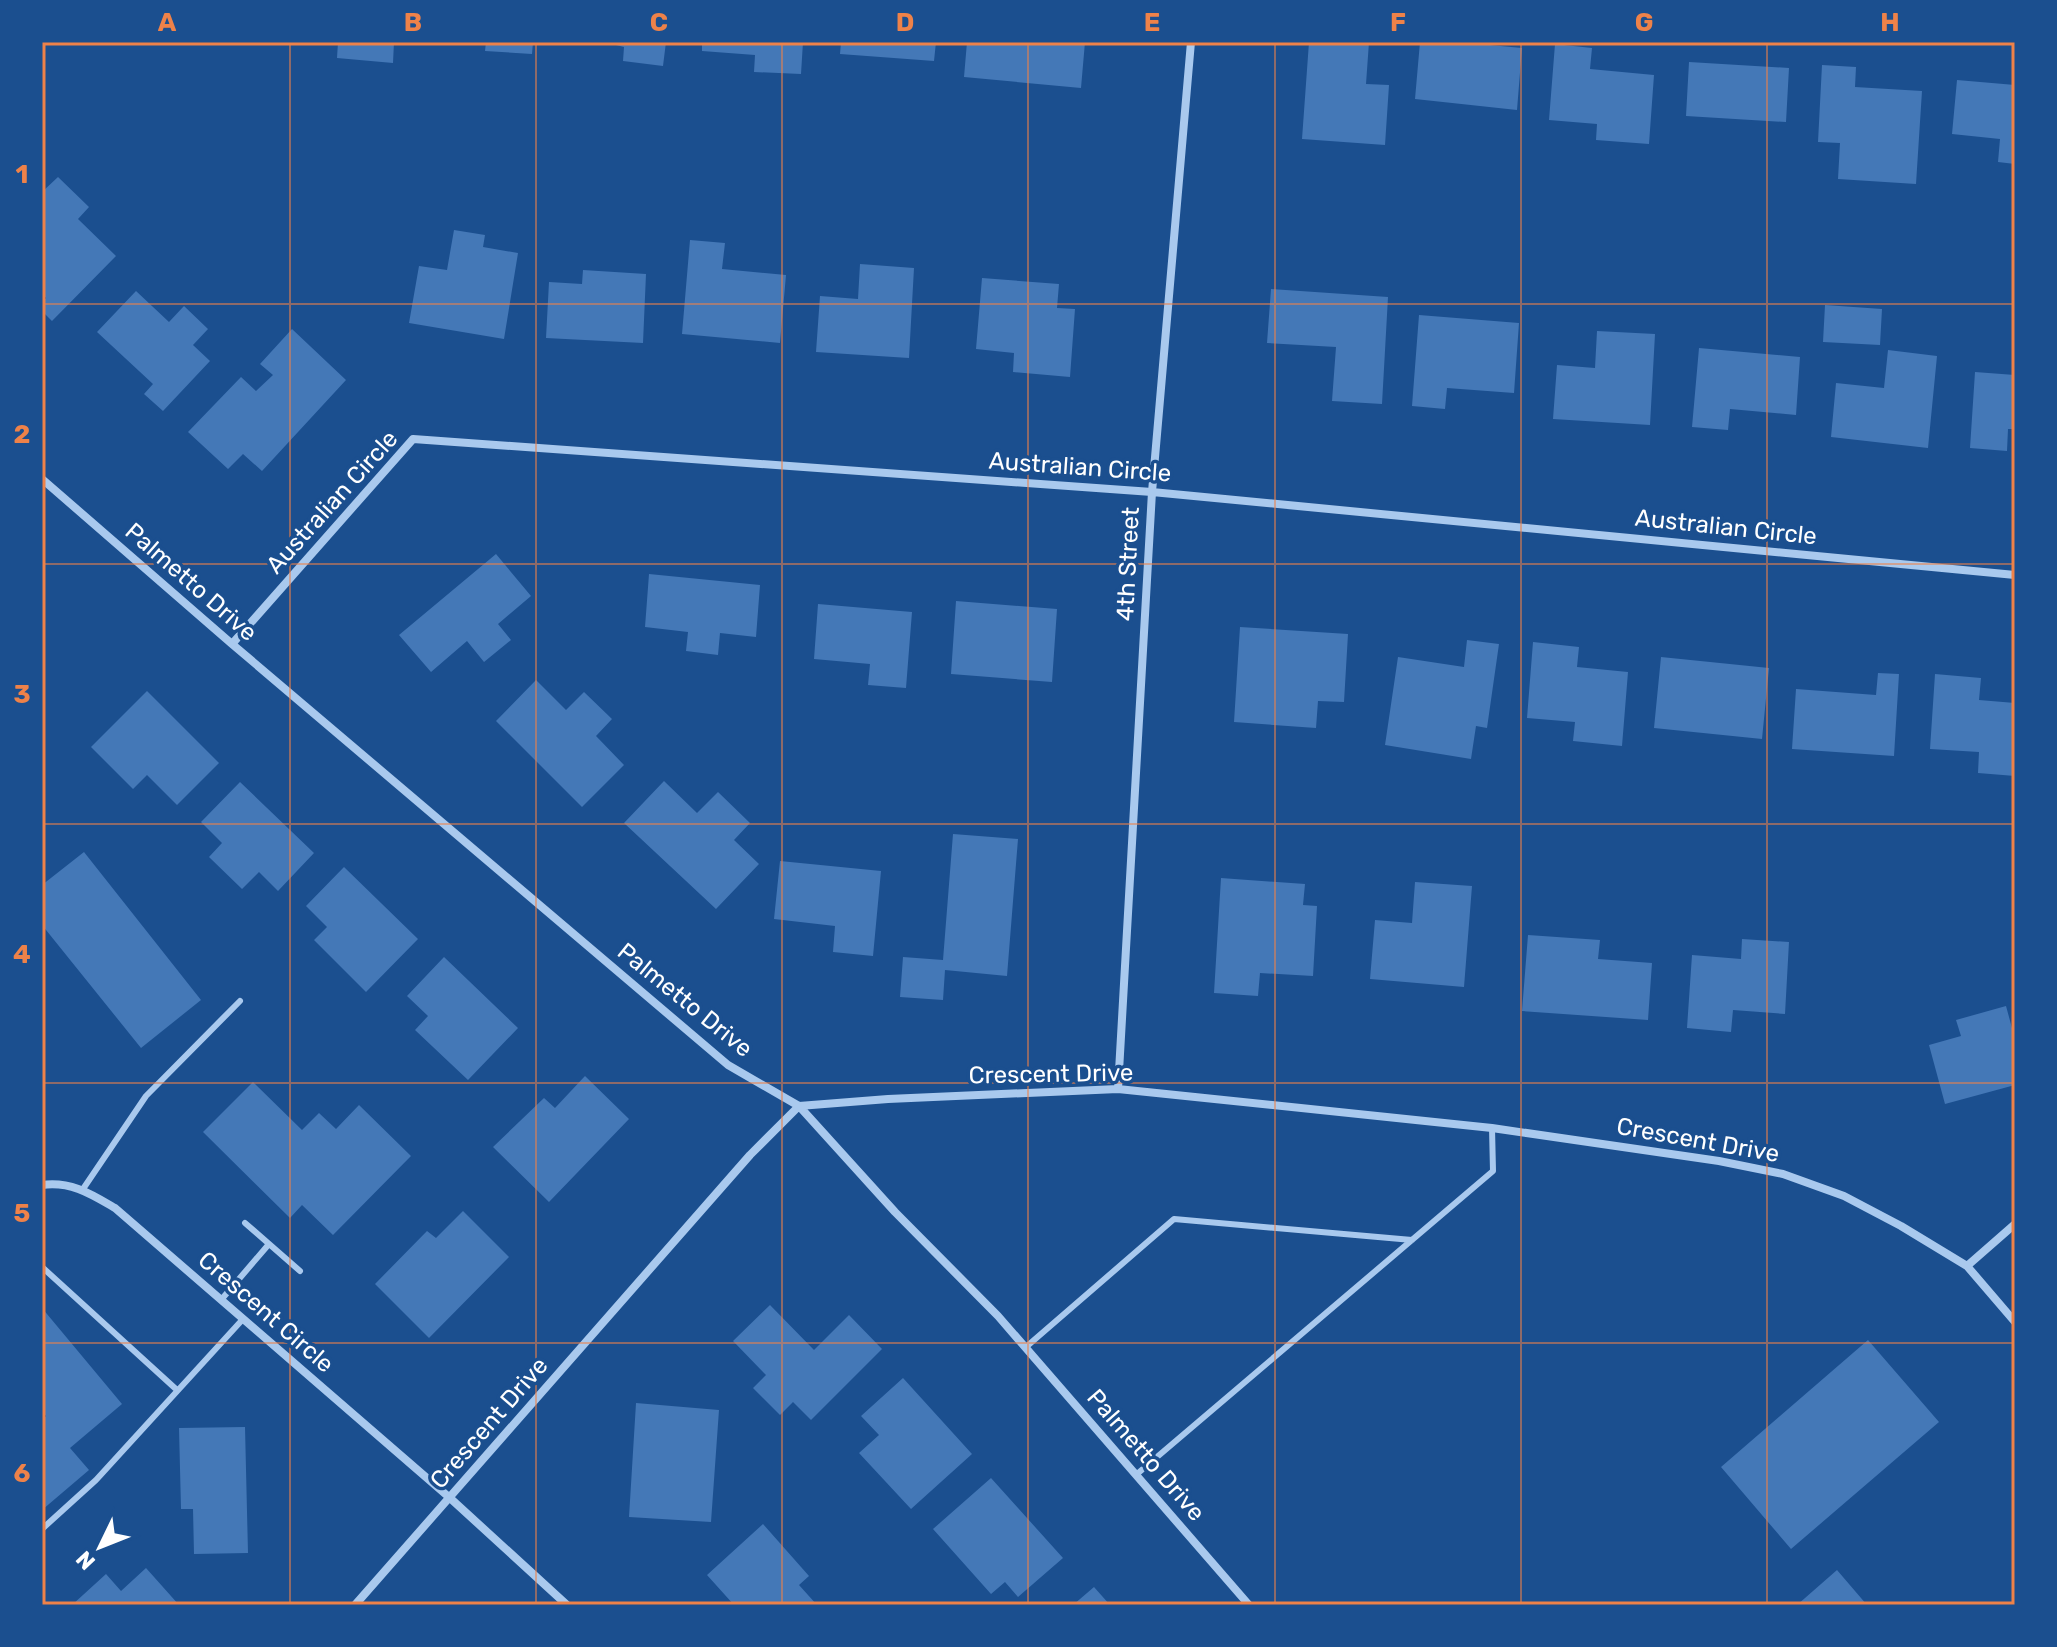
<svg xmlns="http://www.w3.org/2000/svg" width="2057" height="1647" font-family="Rubik,sans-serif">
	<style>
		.building { fill: #4478b7 }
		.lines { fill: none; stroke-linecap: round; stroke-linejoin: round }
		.service { stroke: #a9c9ee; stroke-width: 6 }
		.minor { stroke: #a9c9ee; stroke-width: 8 }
		.grid { fill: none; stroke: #ee8249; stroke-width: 2; stroke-opacity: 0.55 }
		.labels { text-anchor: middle; stroke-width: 7; stroke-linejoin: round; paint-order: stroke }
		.street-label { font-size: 24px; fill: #fff; stroke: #1b4f8f }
		.neatline { fill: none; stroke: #ee8249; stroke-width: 3 }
		.grid-label { font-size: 26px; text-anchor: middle; font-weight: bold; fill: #ee8249 }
	</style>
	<rect width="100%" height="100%" fill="#1b4f8f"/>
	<path class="building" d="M338 42H394L393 63 337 58Z
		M486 42H533L532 54 485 51Z
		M604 42H666L663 66 623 61 624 47Z
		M702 42H803L801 74 754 72 755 55 702 51Z
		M841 42H936L934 61 840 54Z
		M967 42H1085L1081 88 964 77Z
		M1309 42H1369L1366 84 1389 85 1385 145 1302 139Z
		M1420 42H1458L1522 48 1517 110 1415 99Z
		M1555 44 1592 48 1590 69 1654 75 1649 144 1596 140 1597 124 1549 120Z
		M1689 62 1789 68 1786 122 1686 116Z
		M1822 65 1856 67 1855 87 1922 91 1916 184 1838 179 1840 143 1818 142Z
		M1957 80 2015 85V164L1998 162 2000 139 1952 134Z
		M58 177 89 207 78 219 116 256 52 321 42 311V302L46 298 42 294V192Z
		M454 230 485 235 483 247 518 253 504 339 409 323 419 266 447 270Z
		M690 240 725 243 722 269 786 275 780 343 682 334Z
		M860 264 914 268 909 358 816 352 820 296 858 299Z
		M583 270 646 274 643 343 546 338 549 282 582 284Z
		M982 278 1059 284 1057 308 1075 309 1070 377 1013 372 1014 353 976 349Z
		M1271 289 1388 297 1382 404 1332 401 1336 347 1267 343Z
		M136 291 169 322 184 306 208 329 193 345 210 361 163 411 144 394 153 384 97 332Z
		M1825 305 1882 309 1880 345 1823 342Z
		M1419 315 1519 323 1514 393 1447 388 1445 409 1412 406Z
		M292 329 346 380 262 471 243 454 228 469 188 432 241 377 256 391 273 375 260 364Z
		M1597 331 1655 334 1650 425 1553 419 1557 365 1595 368Z
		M1699 348 1800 357 1796 415 1730 409 1728 430 1692 427Z
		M1888 350 1937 356 1928 448 1831 437 1836 383 1884 388Z
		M1975 372 2015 375V429H2008L2007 451 1970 448Z
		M496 554 531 596 498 624 511 640 484 662 467 641 431 672 399 635Z
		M649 574 760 585 756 637 720 633 718 655 686 651 688 632 645 627Z
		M956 601 1057 609 1052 682 951 674Z
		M818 604 912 612 906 688 868 685 870 664 814 659Z
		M1240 627 1348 634 1344 702 1318 701 1316 728 1234 722Z
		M1467 640 1499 644 1487 728 1476 726 1471 759 1385 745 1398 657 1464 667Z
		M1533 642 1579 647 1577 667 1628 672 1622 746 1573 741 1575 722 1527 718Z
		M1661 657 1769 668 1762 739 1654 728Z
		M1878 673 1899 674 1894 756 1792 749 1796 689 1876 695Z
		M1935 674 1981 678 1979 700 2015 703V776L1978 773 1979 752 1930 749Z
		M536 680 566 710 584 692 612 719 596 736 624 765 582 807 496 721Z
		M147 691 219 763 177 805 147 775 133 789 91 747Z
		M664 781 697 813 718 792 750 823 734 840 759 864 716 909 624 823Z
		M240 782 314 853 278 891 259 872 242 889 209 857 222 843 201 822Z
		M953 834 1018 839 1007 976 945 970 943 1000 900 997 903 957 943 960Z
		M84 852 201 1000 141 1048 42 925V885Z
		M780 861 881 871 873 956 833 952 835 926 774 919Z
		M344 867 418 939 366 992 314 940 327 927 306 906Z
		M1221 878 1305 884 1303 905 1317 906 1313 976 1260 973 1258 996 1214 993Z
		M1415 882 1472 886 1464 987 1370 979 1375 920 1412 923Z
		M1528 935 1600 940 1598 959 1652 963 1648 1020 1522 1011Z
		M1742 939 1789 942 1785 1014 1733 1010 1731 1032 1687 1028 1692 955 1741 959Z
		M444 957 518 1028 468 1080 415 1030 428 1016 407 996Z
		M2006 1006 2012 1028 2015 1027V1085L1945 1104 1929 1045 1961 1036 1956 1020Z
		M585 1076 629 1119 549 1202 493 1147 544 1098 555 1108Z
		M253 1082 302 1130 319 1113 336 1129 359 1105 411 1156 333 1235 302 1205 290 1218 203 1132Z
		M463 1211 509 1257 429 1338 375 1284 427 1231 436 1238Z
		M770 1305 814 1350 849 1315 882 1349 811 1420 793 1402 780 1415 753 1388 766 1375 733 1341Z
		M42 1308 122 1404 70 1448 89 1470 42 1510V1420L46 1416 42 1412Z
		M1868 1340 1939 1422 1791 1549 1721 1467Z
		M903 1378 972 1454 911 1509 859 1453 879 1435 861 1416Z
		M636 1403 719 1410 711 1522 629 1517Z
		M245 1427 248 1553 194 1554 193 1509H181L179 1428Z
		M991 1478 1063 1558 1018 1597 1005 1582 991 1594 933 1529Z
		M763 1524 809 1576 799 1585 817 1605H734L707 1575Z
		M146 1568 179 1605H72L106 1574 121 1591Z
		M1837 1570 1867 1605H1797Z
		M1094 1587 1110 1605H1073Z"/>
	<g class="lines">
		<path class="service" d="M83 1189 146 1096 240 1001
			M245 1223 300 1271
			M42 1267 177 1390
			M221 1300 269 1244
			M1026 1347 1174 1219 1412 1240
			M1137 1474 1493 1171 1492 1128
			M42 1529 96 1480 243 1319"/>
		<path class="minor" d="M42 479 232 644 728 1065 799 1106 895 1212 998 1316 1249 1605
			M232 644 413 439 1152 492 2015 575
			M1118 1089 1152 492 1191 42
			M42 1185C71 1181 91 1194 115 1208L450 1498 567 1605
			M1967 1266 2015 1224
			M355 1605 750 1155 799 1106 888 1099 1118 1089 1492 1128 1719 1161 1783 1174 1844 1196 1901 1226 1967 1266 2015 1322"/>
	</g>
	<path class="grid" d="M290 42V1605M536 42V1605M782 42V1605M1028 42V1605M1275 42V1605M1521 42V1605M1767 42V1605M42 304H2015M42 564H2015M42 824H2015M42 1083H2015M42 1343H2015"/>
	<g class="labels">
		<g class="street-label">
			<text transform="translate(1080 467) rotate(4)" y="8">Australian Circle</text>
			<text transform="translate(332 502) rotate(-48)" y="8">Australian Circle</text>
			<text transform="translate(1726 527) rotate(6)" y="8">Australian Circle</text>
			<text transform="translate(1128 564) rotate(-87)" y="8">4th Street</text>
			<text transform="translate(191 582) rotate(41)" y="8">Palmetto Drive</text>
			<text transform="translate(685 1000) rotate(39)" y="8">Palmetto Drive</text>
			<text transform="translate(1051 1074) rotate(-1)" y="8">Crescent Drive</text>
			<text transform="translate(1698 1140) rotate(10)" y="8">Crescent Drive</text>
			<text transform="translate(266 1312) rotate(41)" y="8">Crescent Circle</text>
			<text transform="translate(489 1423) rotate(-49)" y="8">Crescent Drive</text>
			<text transform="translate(1146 1455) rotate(49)" y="8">Palmetto Drive</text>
		</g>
	</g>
	<rect width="2057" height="1647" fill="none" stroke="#1b4f8f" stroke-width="88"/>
	<g transform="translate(100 1547) rotate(227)" stroke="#1b4f8f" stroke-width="6" paint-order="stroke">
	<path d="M0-6L14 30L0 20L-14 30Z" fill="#ffffff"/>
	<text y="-12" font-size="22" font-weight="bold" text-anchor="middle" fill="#ffffff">N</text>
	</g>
	<rect x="44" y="44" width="1969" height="1559" class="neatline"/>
	<g class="grid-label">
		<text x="167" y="31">A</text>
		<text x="413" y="31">B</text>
		<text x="659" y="31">C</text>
		<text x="905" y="31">D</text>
		<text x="1152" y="31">E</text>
		<text x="1398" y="31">F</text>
		<text x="1644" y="31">G</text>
		<text x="1890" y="31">H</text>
		<text x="22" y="183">1</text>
		<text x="22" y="443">2</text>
		<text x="22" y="703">3</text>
		<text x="22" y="963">4</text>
		<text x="22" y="1222">5</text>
		<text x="22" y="1482">6</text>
	</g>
</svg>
